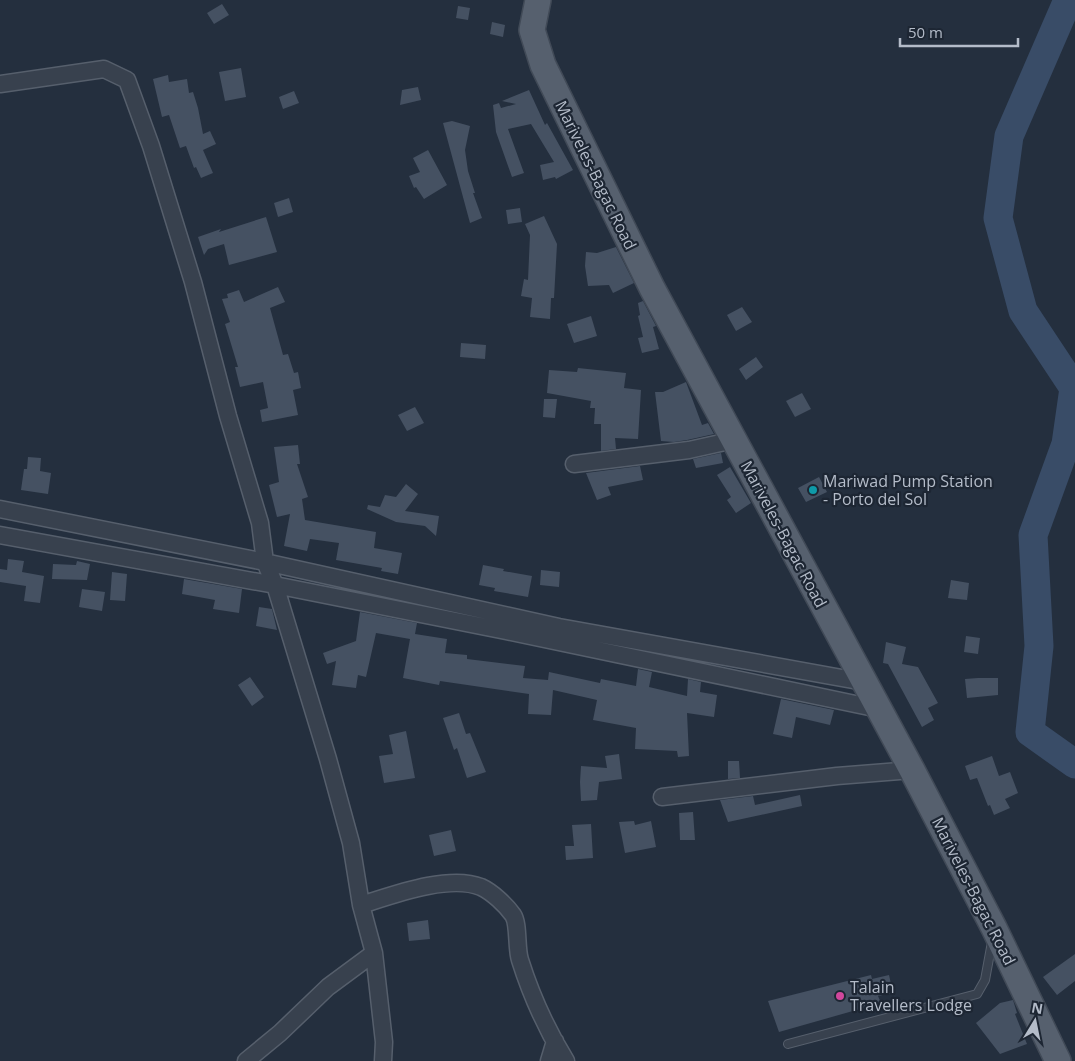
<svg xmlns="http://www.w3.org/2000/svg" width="1075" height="1061" font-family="'Open Sans',sans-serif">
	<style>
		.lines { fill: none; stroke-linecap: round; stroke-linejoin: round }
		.river { stroke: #394c67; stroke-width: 29 }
		.building { fill: #455162 }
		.lane-casing { stroke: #565f6c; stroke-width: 10 }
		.street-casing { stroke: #565f6c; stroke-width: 19 }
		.primary-casing { stroke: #414a57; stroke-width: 28 }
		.lane { stroke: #38414e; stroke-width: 8 }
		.street { stroke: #38414e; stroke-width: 16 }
		.primary { stroke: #56606e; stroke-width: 25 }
		.culture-dot { fill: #0f9aa8; stroke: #1d2633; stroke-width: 2 }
		.hotel-dot { fill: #d1479c; stroke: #1d2633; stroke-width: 2 }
		.labels { text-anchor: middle; stroke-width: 4.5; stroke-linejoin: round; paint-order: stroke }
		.street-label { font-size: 16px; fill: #b4bcc9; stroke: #1d2633 }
		.poi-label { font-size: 16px; fill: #b4bcc9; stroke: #1d2633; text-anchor: start }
	</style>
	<rect width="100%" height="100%" fill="#242f3e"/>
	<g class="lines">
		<path class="river" d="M1068 0 1009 136 998 218 1023 311 1074 388 1066 444 1033 535 1039 646 1030 732 1075 764"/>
	</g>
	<path class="building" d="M222 4 229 15 214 24 207 13Z
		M458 6 470 8 468 20 456 18Z
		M492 22 505 25 503 37 490 34Z
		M241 68 246 97 225 101 219 72Z
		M168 75 169 82 187 79 189 93 193 92 198 108 203 134 210 131 216 144 203 150 213 173 201 178 196 167 194 168 186 146 180 148 169 115 162 117 153 79Z
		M418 87 421 100 400 105 402 90Z
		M529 90 545 125 547 123 573 170 556 179 555 177 543 180 540 165 554 162 531 124 508 129 524 173 512 177 496 132 493 105 499 103 501 108 516 104 502 101Z
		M294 91 299 103 283 109 279 97Z
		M452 121 470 126 465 150 468 171 475 193H473L482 218 470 223 443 123Z
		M428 150 447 185 424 199 416 187 414 188 409 176 420 172 413 158Z
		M289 198 293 212 278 217 274 203Z
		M520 208 522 222 508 224 506 210Z
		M544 216 557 244 554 298H551L550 319 530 317 532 298 521 296 524 279 528 280 530 235 525 224Z
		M266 217 277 252 229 265 224 244 208 249 204 255 198 237 221 229 219 232Z
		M616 247 634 283 613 293 609 285 588 286 585 266 586 252 597 253Z
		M278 287 285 302 270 308 283 355 288 354 294 373 298 372 301 388 293 390 298 415 262 422 260 410 268 408 263 382 240 387 235 367H238L225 324 230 322 222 299 228 298 227 294 239 290 244 302Z
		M643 301 656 326 653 327 659 349 642 353 638 338 643 337 638 316 640 315 638 303Z
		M742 307 752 322 736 331 727 315Z
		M591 316 597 336 574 343 567 324Z
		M461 343 486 345 485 359 460 357Z
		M756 357 763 367 746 380 739 369Z
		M578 368 626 373 624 388 641 390 638 439 615 438 616 449 601 451V424H594L595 408H590L591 401 547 393 549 370 577 372Z
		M686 382 702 425 708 423 714 434 687 440 674 442 661 441 655 392H663Z
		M802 393 811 409 795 417 786 401Z
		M544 399H557L555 418 543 417Z
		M415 407 424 423 407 431 398 415Z
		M298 445 300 464H297L308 497 302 499 305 520 376 532 374 548 402 553 398 574 381 571 382 568 336 560 339 543 310 539 307 551 284 546 290 514 277 517 269 485 279 482 274 447Z
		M721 453 723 463 696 468 693 459Z
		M28 457 41 458 40 471 51 473 48 494 21 490 24 469H27Z
		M640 466 643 480 608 487 611 495 597 500 586 473Z
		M730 467 751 503 736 513 727 500 731 497 717 475Z
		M819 477 827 492 806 502 798 488Z
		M406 484 418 494 405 511 439 516 436 536 425 526 396 522 367 509 368 505 380 507 385 495 396 497Z
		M8 559 24 561 22 572 44 576 40 603 24 601 26 586 0 582V569L7 570Z
		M77 561 90 564 87 580 52 579 53 564 76 565Z
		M483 565 504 569 503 571 532 576 528 597 494 591 495 588 479 585Z
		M541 570 560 572 559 587 540 585Z
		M112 572 127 574 125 601 110 600Z
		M184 579 242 589 239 613 213 609 215 600 182 594Z
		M951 580 969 583 967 600 948 598Z
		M82 589 105 592 102 611 79 607Z
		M259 607 272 609 277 630 256 626Z
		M360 612 417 623 415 634 447 639 445 653 467 655V659L525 666 523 678 548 680 549 672 600 683 601 679 636 686 638 669 652 672 649 687 687 696 688 679 701 682 700 692 717 695 714 717 687 713 689 756 678 757 677 751 635 749 636 728 593 720 597 700 553 690 551 715 528 714 529 694 440 681 439 685 403 678 410 639 376 633 366 677 358 675 356 688 332 685 336 661 327 664 323 653 356 641Z
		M966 636 980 638 978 654 964 652Z
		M886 642 906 647 902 664 918 667 938 703 928 708 934 720 922 727 888 664 883 663Z
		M250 677 264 697 252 706 238 685Z
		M978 678H998V695L967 698 965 679Z
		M781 699 834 710 830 725 796 717 792 738 773 734Z
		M459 713 466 734 470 733 486 772 467 778 457 748 454 750 443 718Z
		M406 731 415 778 384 783 379 756 393 754 389 735Z
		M619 754 622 779 599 782 597 800 581 801 580 782 581 766 607 768 605 756Z
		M992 756 999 776 1010 772 1018 793 1005 799 1010 808 994 815 990 805 988 806 977 778 970 780 965 766Z
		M728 761H739L740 778 728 779Z
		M800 795 802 806 728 822 720 800 753 796 755 805Z
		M693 812 695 840H680L679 813Z
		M634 821 635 825 651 821 656 847 625 853 619 822Z
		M591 824 593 858 566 860 565 846H574L572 825Z
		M451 830 456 851 434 856 429 835Z
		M428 920 430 939 409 941 407 923Z
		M1075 954V981L1057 995 1043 977Z
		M871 975 872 979 889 975 893 993 878 996 881 1003 779 1032 768 1001Z
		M1013 1000 1017 1013 1015 1014 1027 1044 1000 1054 976 1023 1000 1003Z"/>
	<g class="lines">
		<g class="lane-casing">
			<path id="lane" d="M788 1044 977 994 985 980 992 942"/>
		</g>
		<g class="street-casing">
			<path id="street" d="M0 84 104 69 127 80 151 146 193 282 228 416 260 523 265 562 275 585 328 759 351 843 361 905 374 953 384 1042 383 1061
				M574 464 689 450 734 440
				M0 509 265 562 559 627 864 682
				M0 535 275 585 506 631 879 709
				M662 797 837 776 912 770
				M361 905C393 895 449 874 481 887 492 892 506 905 513 915 519 924 516 948 520 960 531 995 547 1030 566 1061
				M246 1061 280 1033 328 987 374 953
				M549 1061 555 1041"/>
		</g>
		<g class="primary-casing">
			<path id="primary" d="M538 0 532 30 543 65 652 288 912 770 994 928 1058 1061"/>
		</g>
		<use href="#lane" class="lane"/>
		<use href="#street" class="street"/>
		<use href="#primary" class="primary"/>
	</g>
	<circle class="culture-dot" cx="813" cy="490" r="5"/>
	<circle class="hotel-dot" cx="840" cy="996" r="5"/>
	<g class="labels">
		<g class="street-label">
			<text transform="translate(596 175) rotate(64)" y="6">Mariveles-Bagac Road</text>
			<text transform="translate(784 534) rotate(62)" y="6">Mariveles-Bagac Road</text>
			<text transform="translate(974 891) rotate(63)" y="6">Mariveles-Bagac Road</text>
		</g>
		<g class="poi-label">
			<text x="823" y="487">Mariwad Pump Station<tspan x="823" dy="18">- Porto del Sol</tspan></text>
			<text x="850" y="993">Talain<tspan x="850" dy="18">Travellers Lodge</tspan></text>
		</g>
	</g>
	<g transform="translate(1035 1021) rotate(10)" stroke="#1d2633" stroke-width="4" paint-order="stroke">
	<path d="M0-4L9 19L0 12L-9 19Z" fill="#b4bcc9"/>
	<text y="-8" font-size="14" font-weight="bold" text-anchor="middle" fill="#b4bcc9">N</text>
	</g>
	<path d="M900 38v8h118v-8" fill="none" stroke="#b4bcc9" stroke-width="2.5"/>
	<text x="908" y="38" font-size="15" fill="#b4bcc9" stroke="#1d2633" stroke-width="4" paint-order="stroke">50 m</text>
</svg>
